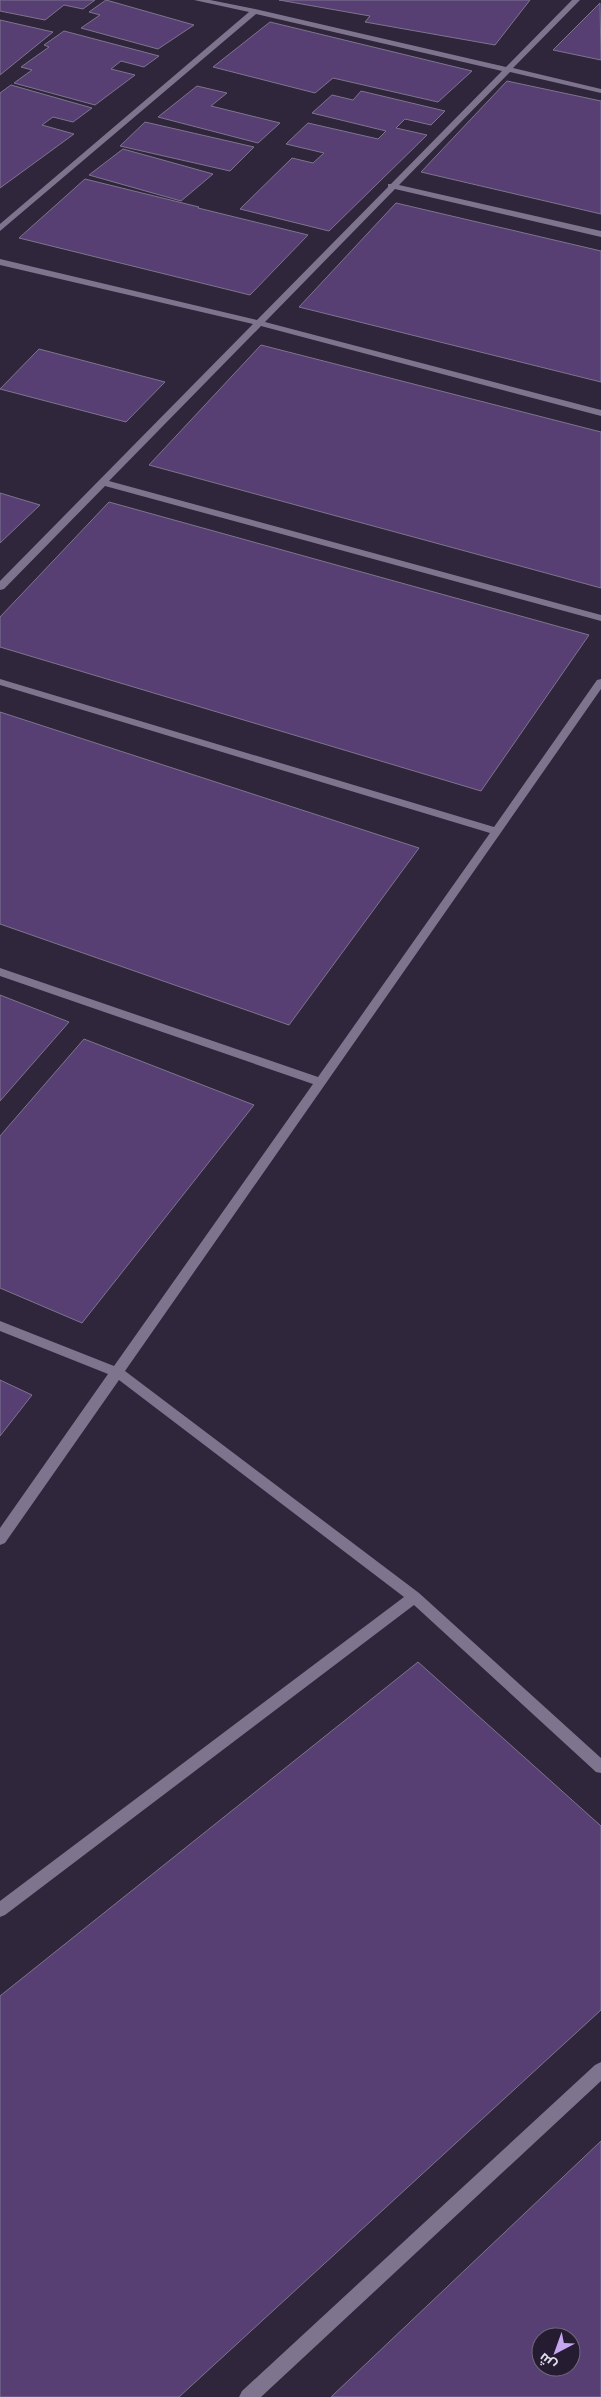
<svg xmlns="http://www.w3.org/2000/svg" width="601" height="2397" font-family="'Roboto Condensed',Cairo,sans-serif">
	<style>
		.building { fill: #573f74; stroke: #7e748d; fill-rule: evenodd }
		.lines { fill: none; stroke-linecap: round; stroke-linejoin: round }
		.minor { fill: #7e748d; fill-rule: evenodd }
	</style>
	<rect width="100%" height="100%" fill="#2f263b"/>
	<path class="building" d="M0 0H95L83 9 64 5 45 20 0 11Z
		M106 0 194 25 158 49 81 28 100 15 89 12Z
		M279 0H530L495 45 365 22 370 16Z
		M600 3 601 60 553 50Z
		M0 20 53 32 0 75Z
		M270 22 472 71 438 102 333 78 315 93 213 67Z
		M64 31 159 56 144 67 121 61 111 69 135 75 95 105 14 83 32 70 21 67 49 47 44 45Z
		M507 81 601 101V214L421 172Z
		M11 85 92 108 73 122 53 117 42 125 74 134 0 188V93Z
		M197 86 227 93 211 106 280 123 258 143 158 117Z
		M361 91 445 111 431 125 405 119 396 128 427 135 329 231 240 209 292 158 313 163 324 153 286 144 308 123 378 139 386 131 312 113 332 95 353 100Z
		M145 122 254 147 230 171 120 146Z
		M123 149 170 162 213 174 181 201 89 175Z
		M85 179 199 207 198 208 308 235 250 295 19 238Z
		M396 203 601 251V382L299 307Z
		M261 345 601 432V588L149 465Z
		M39 349 165 382 126 422 0 389Z
		M0 493 40 505 0 543Z
		M109 502 589 635 481 791 0 647V617Z
		M0 712 419 848 289 1025 0 924Z
		M0 995 69 1022 0 1101Z
		M84 1039 254 1105 82 1323 0 1288V1136Z
		M0 1380 32 1395 0 1436Z
		M418 1662 601 1826V2010L179 2397H0V1996Z
		M601 2141V2397H331ZM541 2337H571V2367H541Z"/>
	<g class="lines">
		<path class="minor" d="M194 0H210L255 9 506 67 572 0H580L513 68 601 89V93L510 72 399 185 601 231V237L395 189 265 322 601 410V416L261 326 109 481 601 615V621L105 486 4 589 0 590V581L253 324 0 265V259L257 320 388 187V184H391L502 71 256 14 0 231V224L249 12Z
			M0 679 494 827 597 680 601 679V689L125 1371 419 1593 601 1758V1773L596 1772 414 1605 5 1915 0 1917V1901L404 1597 119 1380 5 1543 0 1545V1528L108 1374 0 1331V1321L114 1366 313 1084 0 976V968L318 1077 490 833 0 685Z
			M601 2062V2081L261 2397H239L242 2391 595 2065Z"/>
	</g>
	<g transform="translate(556 2352) rotate(221)"><circle r="24" fill="#251c31" stroke="#71697b"/>
	<path d="M0-4L9 19L0 12L-9 19Z" fill="#c6a6f0"/>
	<text y="-8" font-size="14" font-weight="bold" text-anchor="middle" fill="#e2dceb">ش</text>
	</g>
</svg>
